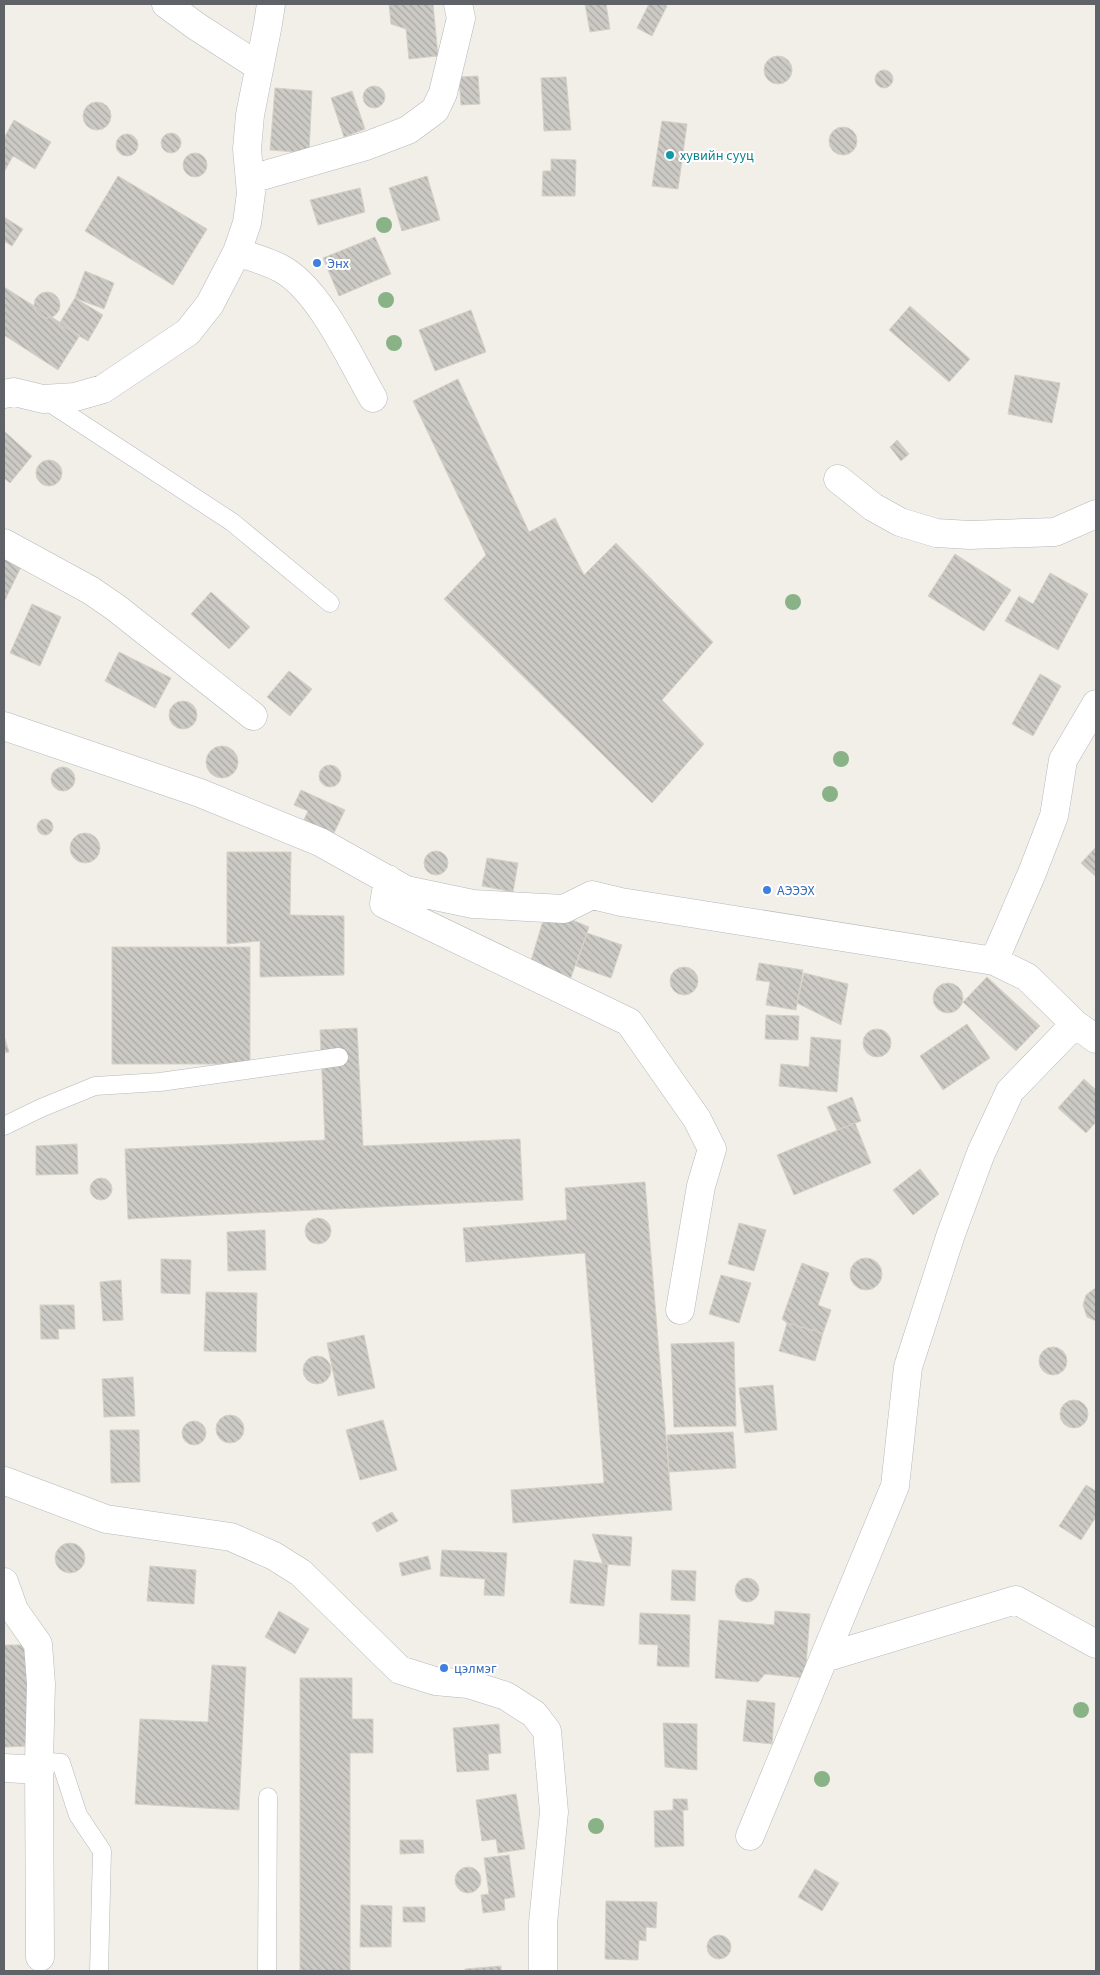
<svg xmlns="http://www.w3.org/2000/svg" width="1100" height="1975" font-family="'Source Sans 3',sans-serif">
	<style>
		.building { fill: url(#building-back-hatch); stroke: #d6d1c6 }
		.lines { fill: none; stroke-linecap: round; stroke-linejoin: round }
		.service-casing { stroke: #b5b8bc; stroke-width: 19 }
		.minor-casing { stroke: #b5b8bc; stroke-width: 29 }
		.service { stroke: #fff; stroke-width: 18 }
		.minor { stroke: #fff; stroke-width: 28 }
		.tree { fill: #89b387 }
		.culture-dot { fill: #0f9aa8; stroke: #fff; stroke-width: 2 }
		.shop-dot { fill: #3f7fe0; stroke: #fff; stroke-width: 2 }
		.labels { text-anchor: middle; stroke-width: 4; stroke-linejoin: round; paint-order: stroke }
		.culture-label { font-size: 14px; fill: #0d838f; stroke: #fff; text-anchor: start }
		.shop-label { font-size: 14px; fill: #366cbe; stroke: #fff; text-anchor: start }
	</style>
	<defs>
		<pattern id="building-back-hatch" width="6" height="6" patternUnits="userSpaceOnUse" patternTransform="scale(1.25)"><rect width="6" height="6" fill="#cccac5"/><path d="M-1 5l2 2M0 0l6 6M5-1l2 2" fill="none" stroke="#a9a8a4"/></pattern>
	</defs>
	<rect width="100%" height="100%" fill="#f1efe8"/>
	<path class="building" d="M389 4H433L438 56 409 59 406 29 391 24Z
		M585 4H606L610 29 590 32Z
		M649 4H663L667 6 652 36 637 28Z
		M764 70a14 14 0 1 1 28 0a14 14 0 1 1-28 0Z
		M875 79a9 9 0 1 1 18 0a9 9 0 1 1-18 0Z
		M478 76 480 104 461 105 459 77Z
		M566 77 571 130 544 131 541 78Z
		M363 97a11 11 0 1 1 22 0a11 11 0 1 1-22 0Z
		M275 88 312 91 309 153 270 150Z
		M352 91 365 129 344 137 331 98Z
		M83 116a14 14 0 1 1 28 0a14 14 0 1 1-28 0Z
		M14 120 51 142 35 169 13 156 4 172V138Z
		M662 121 687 124 678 189 652 186Z
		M829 141a14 14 0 1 1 28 0a14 14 0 1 1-28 0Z
		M161 143a10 10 0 1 1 20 0a10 10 0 1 1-20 0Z
		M116 145a11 11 0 1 1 22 0a11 11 0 1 1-22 0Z
		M183 165a12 12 0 1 1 24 0a12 12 0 1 1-24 0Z
		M551 159 576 160 575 196H542L543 171H551Z
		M118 176 207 229 173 285 85 231Z
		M427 176 440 220 402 231 389 188Z
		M360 188 365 212 318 225 310 200Z
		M4 217 23 229 12 246 4 241Z
		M375 237 391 274 339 296 323 258Z
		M85 271 114 283 104 309 75 298Z
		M4 287 80 335 58 370 4 335Z
		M34 305a13 13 0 1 1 26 0a13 13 0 1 1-26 0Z
		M75 298 103 315 88 341 59 324Z
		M910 306 970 359 949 382 889 330Z
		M471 310 486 352 435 371 419 330Z
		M1015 375 1060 383 1052 423 1008 414Z
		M458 379 529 532 555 518 584 575 616 543 713 642 662 700 704 744 652 803 444 599 486 555 413 401Z
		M4 431 32 456 10 483 4 478Z
		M897 440 909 454 901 461 890 447Z
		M36 473a13 13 0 1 1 26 0a13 13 0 1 1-26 0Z
		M955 554 1011 590 984 631 928 596Z
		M4 558 21 567 4 602Z
		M1050 573 1088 594 1058 650 1005 621 1019 596 1033 604Z
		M211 592 250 627 229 649 191 614Z
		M32 604 61 617 40 666 10 653Z
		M119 652 171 678 155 708 105 681Z
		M289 671 312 689 290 716 267 697Z
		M1040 674 1061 686 1033 736 1012 724Z
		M169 715a14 14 0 1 1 28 0a14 14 0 1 1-28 0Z
		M206 762a16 16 0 1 1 32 0a16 16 0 1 1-32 0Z
		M319 776a11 11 0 1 1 22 0a11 11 0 1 1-22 0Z
		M51 779a12 12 0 1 1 24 0a12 12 0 1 1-24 0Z
		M301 790 345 810 332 837 302 824 308 811 294 805Z
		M37 827a8 8 0 1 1 16 0a8 8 0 1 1-16 0Z
		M70 848a15 15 0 1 1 30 0a15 15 0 1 1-30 0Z
		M1096 847V877L1081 863Z
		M424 863a12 12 0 1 1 24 0a12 12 0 1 1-24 0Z
		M227 852H291L290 915 344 916V975L260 977V941L227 944Z
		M487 858 518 863 513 892 482 886Z
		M551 915 563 916 589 927 570 980 530 964 542 924Z
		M587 933 622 945 611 978 576 966Z
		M112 947H250V1064H112Z
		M759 963 803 970 796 1010 766 1005 770 982 756 980Z
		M670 981a14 14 0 1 1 28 0a14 14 0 1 1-28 0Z
		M804 973 848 984 841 1025 797 1003Z
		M987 977 1040 1026 1016 1051 963 1002Z
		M933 998a15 15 0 1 1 30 0a15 15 0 1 1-30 0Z
		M766 1015 799 1016 798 1040 765 1039Z
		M967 1024 990 1058 943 1090 920 1056Z
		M357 1028 363 1146 520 1139 523 1200 128 1219 125 1149 325 1140 320 1030Z
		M863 1043a14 14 0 1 1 28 0a14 14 0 1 1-28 0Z
		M4 1036 9 1052 4 1053Z
		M811 1037 841 1040 837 1092 779 1086 781 1064 809 1067Z
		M1084 1079 1096 1090V1122L1086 1133 1058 1108Z
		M852 1097 861 1121 837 1130 827 1107Z
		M855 1123 871 1163 794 1195 777 1155Z
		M77 1144 78 1174 36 1175V1146Z
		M920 1169 939 1194 913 1215 893 1190Z
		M90 1189a11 11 0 1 1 22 0a11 11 0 1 1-22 0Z
		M645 1182 672 1510 513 1523 511 1490 604 1483 585 1253 466 1262 463 1228 567 1220 565 1188Z
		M305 1231a13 13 0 1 1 26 0a13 13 0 1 1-26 0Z
		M739 1223 766 1230 754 1271 728 1264Z
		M265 1230 266 1270 228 1271 227 1232Z
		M850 1274a16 16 0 1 1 32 0a16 16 0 1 1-32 0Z
		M161 1259 191 1260 190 1294 161 1293Z
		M802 1263 829 1273 818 1305 831 1310 823 1333 787 1323 782 1319Z
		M721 1275 751 1283 739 1323 709 1314Z
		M121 1280 123 1320 103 1321 100 1282Z
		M1094 1289H1096V1321L1087 1317 1083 1305 1086 1295Z
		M206 1292 257 1293 256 1352 204 1351Z
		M40 1305H74L75 1329H58L59 1339H41Z
		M787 1323 823 1333 815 1361 779 1351Z
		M364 1335 375 1388 338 1396 327 1343Z
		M734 1342 736 1426 674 1427 671 1344Z
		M1039 1361a14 14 0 1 1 28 0a14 14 0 1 1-28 0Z
		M303 1370a14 14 0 1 1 28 0a14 14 0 1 1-28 0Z
		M133 1377 135 1416 104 1417 102 1379Z
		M773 1385 777 1430 745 1433 739 1388Z
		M1060 1414a14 14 0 1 1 28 0a14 14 0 1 1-28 0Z
		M216 1429a14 14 0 1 1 28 0a14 14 0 1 1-28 0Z
		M383 1420 397 1470 360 1480 346 1430Z
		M182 1433a12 12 0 1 1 24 0a12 12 0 1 1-24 0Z
		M110 1430H139L140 1482 111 1483Z
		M733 1432 736 1468 669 1472 667 1435Z
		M1086 1485 1096 1491V1517L1081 1540 1059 1526Z
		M392 1512 398 1521 377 1532 372 1523Z
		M592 1534 632 1537 630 1566 603 1564Z
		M55 1558a15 15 0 1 1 30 0a15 15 0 1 1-30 0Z
		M442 1550 507 1553 504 1596 484 1595 485 1579 440 1576Z
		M428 1556 431 1569 402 1576 399 1563Z
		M574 1560 608 1564 604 1606 570 1603Z
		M150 1566 196 1570 194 1604 147 1601Z
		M672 1570 696 1571 695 1601 671 1600Z
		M735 1590a12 12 0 1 1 24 0a12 12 0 1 1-24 0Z
		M279 1611 309 1629 295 1654 265 1637Z
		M775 1611 810 1614 805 1678 765 1674 758 1682 715 1678 719 1620 774 1625Z
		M640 1613 690 1615 689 1667 657 1666 658 1645 639 1644Z
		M4 1645H33V1746L4 1747Z
		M212 1665 246 1667 239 1810 135 1804 140 1719 208 1722Z
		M300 1678H352V1719H373V1753H350V1971H300Z
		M747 1700 775 1703 772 1744 743 1741Z
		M663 1723 697 1724V1770L665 1767Z
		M499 1724 501 1753 488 1754 489 1770 457 1772 453 1728Z
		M516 1794 525 1849 498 1853 496 1839 482 1841 476 1800Z
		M673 1799H687L688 1810H683L684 1846 655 1847 654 1811 673 1810Z
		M400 1840H423L424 1853 400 1854Z
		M509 1855 515 1897 504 1899 505 1910 483 1913 481 1895 489 1894 484 1858Z
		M455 1880a13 13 0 1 1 26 0a13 13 0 1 1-26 0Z
		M815 1869 839 1883 822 1911 798 1897Z
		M606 1901 657 1902 656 1928 646 1927V1941L639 1940 638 1960 605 1959Z
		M361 1905 392 1906 391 1947H360Z
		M403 1907H425V1922H403Z
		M707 1947a12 12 0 1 1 24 0a12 12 0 1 1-24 0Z
		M501 1966V1971H465V1969Z"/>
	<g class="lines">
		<g class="service-casing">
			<path id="service" d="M44 399 232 522 330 603
				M4 1126 41 1108 95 1086 160 1082 339 1057
				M39 1761 61 1763 78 1815 102 1851 99 1971
				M267 1971 268 1797"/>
		</g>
		<g class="minor-casing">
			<path id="minor" d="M166 4 196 26 258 66
				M251 179 366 146 408 130 435 110 443 93 461 18 458 4
				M237 252C251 257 267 261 280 268 319 288 351 360 373 398
				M4 394 14 392 43 399 75 397 103 389 188 332 210 304 237 252 247 223 251 193 247 149 250 115 268 24 271 4
				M838 479 873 507 900 522 936 533 970 535 1055 532 1096 514
				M4 543 90 590 115 607 253 716
				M4 726 200 793 320 842 406 890 473 904 564 909 592 895 621 902 994 961 1027 977 1075 1024 1096 1039
				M388 879 384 904 629 1022 697 1119 712 1149 701 1186 680 1310
				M994 961 1032 873 1054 816 1063 760 1096 704
				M5 1481 106 1519 231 1537 274 1556 301 1573 400 1670 435 1681 468 1684 506 1696 534 1714 547 1731 554 1812 543 1923V1971
				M4 1582 14 1610 38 1644 41 1684 39 1761 40 1957
				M824 1658 1016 1600 1096 1644
				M4 1768 40 1770
				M750 1836 895 1486 908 1367 951 1234 981 1153 1010 1091 1075 1024"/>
		</g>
		<use href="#service" class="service"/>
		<use href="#minor" class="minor"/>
	</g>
	<g class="tree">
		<circle cx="384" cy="225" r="8"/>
		<circle cx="386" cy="300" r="8"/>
		<circle cx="394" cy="343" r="8"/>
		<circle cx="793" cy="602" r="8"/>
		<circle cx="841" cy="759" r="8"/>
		<circle cx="830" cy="794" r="8"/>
		<circle cx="1081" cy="1710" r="8"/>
		<circle cx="822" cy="1779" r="8"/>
		<circle cx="596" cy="1826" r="8"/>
	</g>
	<circle class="culture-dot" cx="670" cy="155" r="5"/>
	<g class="shop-dot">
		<circle cx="317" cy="263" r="5"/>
		<circle cx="767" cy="890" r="5"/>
		<circle cx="444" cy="1668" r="5"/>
	</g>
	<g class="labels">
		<g class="culture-label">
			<text x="680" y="160">хувийн сууц</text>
		</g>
		<g class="shop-label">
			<text x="327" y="268">Энх</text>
			<text x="777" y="895">АЭЭЭХ</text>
			<text x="454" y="1673">цэлмэг</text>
		</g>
	</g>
	<rect width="1100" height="1975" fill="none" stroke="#5f6368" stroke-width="10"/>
</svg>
